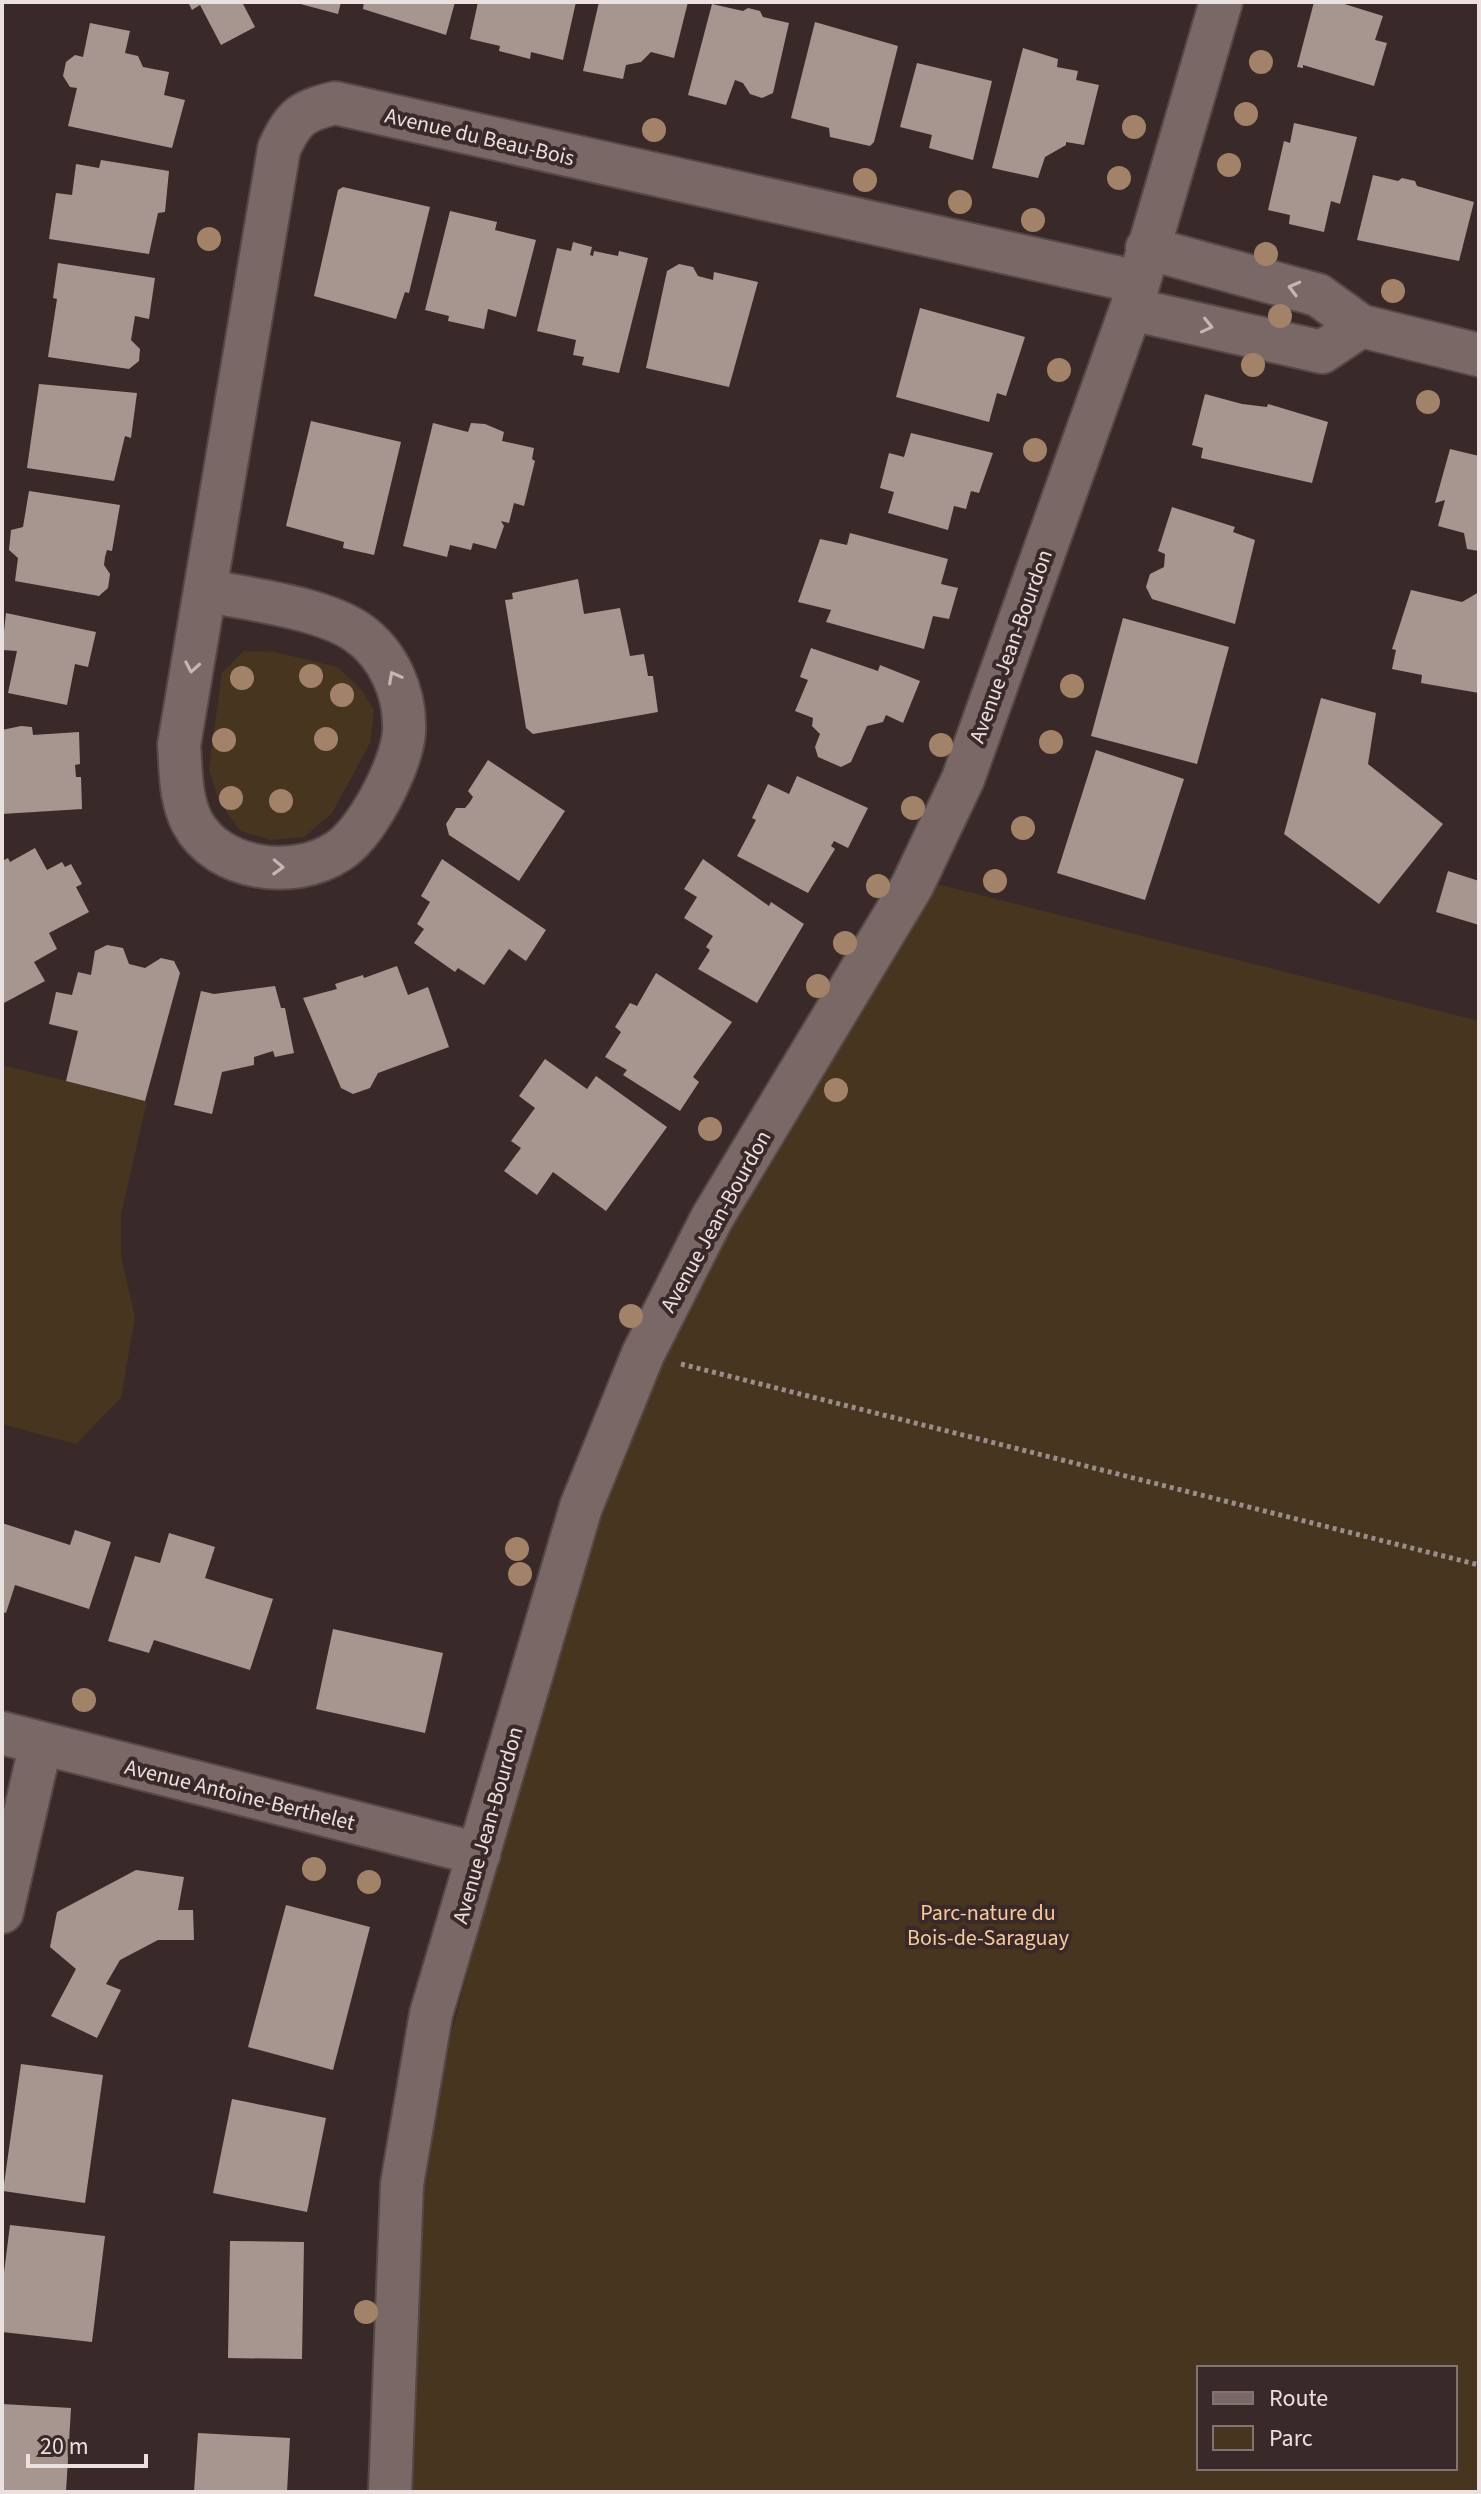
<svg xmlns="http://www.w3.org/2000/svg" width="1481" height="2494" font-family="'Source Sans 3',sans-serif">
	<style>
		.green { fill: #483520; fill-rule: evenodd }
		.building { fill: #a79690 }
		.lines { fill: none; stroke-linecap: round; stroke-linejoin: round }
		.minor-casing { stroke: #554847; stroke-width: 46 }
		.path { stroke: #9a8d8c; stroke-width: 5; stroke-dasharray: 4 4; stroke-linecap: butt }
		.minor { stroke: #7a6867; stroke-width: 42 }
		.tree { fill: #a28269 }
		.oneway { stroke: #c3b6b5 }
		.labels { text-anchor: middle; stroke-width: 8; stroke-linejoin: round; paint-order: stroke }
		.street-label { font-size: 22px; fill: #eae0df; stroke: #392a29 }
		.park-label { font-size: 22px; fill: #f8ca9d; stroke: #392a29 }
	</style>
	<rect width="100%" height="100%" fill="#392a29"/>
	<path class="green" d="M244 651 275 652 337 667 360 688 374 710 370 743 332 813 304 837 271 840 241 831 219 802 209 769 222 673Z
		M937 884 1479 1021V2492H413L419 2237 433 2103 558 1630 611 1484 685 1305ZM1199 2368H1455V2468H1199Z
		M2 1065 147 1101 121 1214V1256L135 1317 121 1398 76 1444 2 1424Z"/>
	<path class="building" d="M188 2H242L255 27 221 45 200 5 192 10Z
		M293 2H341L338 14Z
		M364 2H455L446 35 363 9Z
		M478 2H576L563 60 531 52 530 59 499 51 500 46 470 39Z
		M599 2H688L674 58 651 52 641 62 626 65 623 79 583 71Z
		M1314 2H1338L1383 16 1375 40 1387 43 1374 86 1303 65V68L1297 67Z
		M712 4 743 11 748 8 760 11 763 17 789 23 773 93 762 98 750 94 743 83 735 80 726 105 688 95Z
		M815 22 898 46 874 142 870 146 830 137 829 128 791 118Z
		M90 23 130 31 125 53 138 56 143 67 169 72 164 95 185 100 172 148 68 126 77 88 70 87 63 76 66 62 75 55 83 57Z
		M1023 48 1058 59 1057 67 1078 71 1076 80 1099 85 1084 145 1066 142V145L1045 157 1038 178 992 168Z
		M917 63 992 81 973 160 929 148 932 135 900 127Z
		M1294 123 1357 137 1340 204 1331 201 1324 232 1289 224 1290 215 1268 210 1284 141 1290 143Z
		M101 160 169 171 165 212 158 213 149 254 49 239 56 193 72 195 76 164 99 168Z
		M1373 175 1398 181 1402 178 1415 181 1417 186 1474 202 1459 261 1357 240Z
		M343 187 430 207 409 293 405 292 396 319 314 296 338 190Z
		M450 211 497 222 495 230 536 240 516 317 488 309 484 329 448 321 449 316 425 310Z
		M573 242 592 247 590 255 593 256 594 251 618 256 619 251 648 258 619 373 582 365 584 357 573 355 576 340 537 331 557 248 571 251Z
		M58 263 155 278 149 319 135 316 131 340 140 349 139 361 129 369 48 357 57 299 53 298Z
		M679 264 693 267 698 276 713 280 714 272 758 282 729 387 646 368 667 271Z
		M920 308 1025 337 1006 396 997 393 989 422 896 397Z
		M39 384 137 393 131 438 125 436 114 481 27 468Z
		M1205 394 1242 404 1267 407 1268 404 1328 422 1312 483 1201 458 1203 448 1192 445Z
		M311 421 401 442 374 555 343 548 344 542 286 526Z
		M433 423 468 432 471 423 485 424 504 432 502 441 534 448 532 459 535 461 524 506 514 503 509 523 501 521 504 526 496 549 473 543 471 550 450 545 447 557 403 546Z
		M911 433 993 453 979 493 971 491 966 509 954 506 948 530 888 513 894 492 880 488 889 453 904 457Z
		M1450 449 1479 456V551L1467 549 1464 533 1438 526 1445 500 1435 503Z
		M29 491 120 505 112 551 107 550 105 557 104 565 110 574 108 588 99 596 15 581 18 558 9 550 11 530 23 527Z
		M1172 507 1235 527 1233 532 1255 540 1235 624 1152 599 1146 587 1150 574 1164 567 1165 554 1158 551Z
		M850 533 948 559 941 584 958 588 949 619 933 616 924 649 826 622 831 610 798 602 820 539 847 545Z
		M578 579 584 614 620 608 630 656 644 654 648 676H653L658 712 533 734 526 728 505 600 513 599 512 593Z
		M1411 590 1462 602 1479 592V693L1421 683 1422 675 1392 669 1396 650 1392 649Z
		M6 613 96 632 88 667 75 664 67 705 8 693 17 651 2 650Z
		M1123 618 1229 647 1197 764 1091 736Z
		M811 648 878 671 880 665 920 681 903 723 886 715 883 722 867 726 851 762 841 767 818 757 815 747 820 734 812 726 813 718 795 711 808 680 800 677Z
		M1321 698 1376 713 1368 764 1443 824 1379 904 1284 834Z
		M21 726 32 727 33 735 79 732 80 764 75 765 76 777H81L82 809 2 814V730Z
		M1096 750 1184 779 1145 900 1057 873Z
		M488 760 565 811 519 881 449 835 446 824 456 808H465L470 802 473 797 468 791Z
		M797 776 868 808 848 848 834 841 831 846 835 849 808 893 737 856 756 820 752 818 768 784 789 794Z
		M35 848 47 870 62 862 65 867 71 864 82 884 76 887 89 912 49 933 57 949 34 962 45 981 2 1004V861L8 858 10 862Z
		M442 859 546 930 526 961 509 949 484 985 458 968 455 972 414 943 424 929 417 924 430 902 421 896Z
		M703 859 769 906 771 902 804 924 757 1003 698 969 710 950 706 947 713 936 684 918 697 897 684 889Z
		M1448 871 1479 881V925L1436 912Z
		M107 945 123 948 129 964 145 968 161 958 174 961 180 973 145 1101 66 1081 78 1031 49 1024 56 992 72 995 78 972 91 975 95 951Z
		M397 966 408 995 428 987 449 1047 378 1073 370 1088 353 1094 341 1088 303 998 337 989 335 984 363 975 364 978Z
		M656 973 732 1022 693 1077 699 1082 680 1111 623 1075 627 1070 605 1057 621 1032 615 1027 630 1003 637 1006Z
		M275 986 281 1008H285L294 1053 275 1057 273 1051 254 1057V1065L222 1072 212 1114 174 1105 201 991 214 994Z
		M545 1059 587 1089 596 1076 667 1127 606 1211 553 1172 537 1195 504 1171 521 1148 511 1141 535 1108 519 1096Z
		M2 1523 70 1545 75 1530 111 1542 89 1609 15 1585 6 1613 2 1612Z
		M169 1533 215 1547 205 1578 273 1599 250 1670 154 1640 149 1653 108 1641 135 1556 160 1563Z
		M333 1629 443 1653 425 1733 316 1709Z
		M136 1870 184 1877 178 1910H193L194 1940H158L120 1960 106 1984 121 1990 97 2038 51 2016 76 1969 50 1947 57 1912Z
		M286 1905 370 1927 333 2070 248 2047Z
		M21 2064 103 2075 85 2203 3 2191Z
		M232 2099 326 2118 307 2212 213 2193Z
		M10 2225 105 2236 92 2342 2 2332V2288Z
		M230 2241 304 2242 302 2359 228 2358Z
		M2 2404 71 2408 66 2492H2Z
		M198 2433 290 2438 287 2492H194Z"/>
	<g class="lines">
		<g class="minor-casing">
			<path id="minor" d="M1147 248 1318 295 1361 326 1479 355
				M1131 309 1322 352 1361 326
				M205 590C250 600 320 607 357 632 389 654 406 694 404 732 402 765 366 835 337 852 294 880 218 871 192 822 180 798 181 771 179 745L279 149C293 117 302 111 335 103L1138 282
				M2 1733 479 1854
				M2 1912 41 1743
				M390 2492 402 2184 431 2014 581 1507 643 1354 712 1218 912 886 963 779 1131 309 1221 2"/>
		</g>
		<path class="path" d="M681 1364 1479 1565"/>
		<use href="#minor" class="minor"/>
	</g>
	<g class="tree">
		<circle cx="1261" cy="62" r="12"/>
		<circle cx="1246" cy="114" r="12"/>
		<circle cx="1134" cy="127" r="12"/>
		<circle cx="654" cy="130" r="12"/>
		<circle cx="1229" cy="165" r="12"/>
		<circle cx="1119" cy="178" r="12"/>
		<circle cx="865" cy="180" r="12"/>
		<circle cx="960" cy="202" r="12"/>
		<circle cx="1033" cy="220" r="12"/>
		<circle cx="209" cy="239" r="12"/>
		<circle cx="1266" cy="254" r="12"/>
		<circle cx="1393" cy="291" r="12"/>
		<circle cx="1280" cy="316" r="12"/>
		<circle cx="1253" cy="365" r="12"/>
		<circle cx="1059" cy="370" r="12"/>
		<circle cx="1428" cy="402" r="12"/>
		<circle cx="1035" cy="450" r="12"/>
		<circle cx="311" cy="676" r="12"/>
		<circle cx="242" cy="678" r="12"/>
		<circle cx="1072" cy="686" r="12"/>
		<circle cx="342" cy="695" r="12"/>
		<circle cx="326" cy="739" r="12"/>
		<circle cx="224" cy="740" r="12"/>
		<circle cx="1051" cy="742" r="12"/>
		<circle cx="941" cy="745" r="12"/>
		<circle cx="231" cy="798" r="12"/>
		<circle cx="281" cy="801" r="12"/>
		<circle cx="913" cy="808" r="12"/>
		<circle cx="1023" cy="828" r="12"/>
		<circle cx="995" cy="881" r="12"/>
		<circle cx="878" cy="886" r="12"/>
		<circle cx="845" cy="943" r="12"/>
		<circle cx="818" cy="986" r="12"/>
		<circle cx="836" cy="1090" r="12"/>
		<circle cx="710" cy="1129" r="12"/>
		<circle cx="631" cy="1316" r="12"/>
		<circle cx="517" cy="1549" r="12"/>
		<circle cx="520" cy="1574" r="12"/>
		<circle cx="84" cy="1700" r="12"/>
		<circle cx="314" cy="1869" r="12"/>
		<circle cx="369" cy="1882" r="12"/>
		<circle cx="366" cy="2312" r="12"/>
	</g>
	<defs><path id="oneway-chevron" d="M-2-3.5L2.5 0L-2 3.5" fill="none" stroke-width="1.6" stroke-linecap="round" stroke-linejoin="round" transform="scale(2)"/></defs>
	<g class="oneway">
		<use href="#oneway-chevron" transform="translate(1294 288) rotate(-165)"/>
		<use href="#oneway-chevron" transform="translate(1207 326) rotate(13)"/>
		<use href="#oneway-chevron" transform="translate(192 667) rotate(100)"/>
		<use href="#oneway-chevron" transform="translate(394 677) rotate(-118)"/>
		<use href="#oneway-chevron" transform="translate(278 867) rotate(2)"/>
	</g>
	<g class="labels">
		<g class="street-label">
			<text transform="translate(480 136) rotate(13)" y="8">Avenue du Beau-Bois</text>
			<text transform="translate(1010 646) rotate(-70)" y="8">Avenue Jean-Bourdon</text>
			<text transform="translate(715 1221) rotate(-61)" y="8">Avenue Jean-Bourdon</text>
			<text transform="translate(240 1794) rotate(14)" y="8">Avenue Antoine-Berthelet</text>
			<text transform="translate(487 1825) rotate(-74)" y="8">Avenue Jean-Bourdon</text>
		</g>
		<g class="park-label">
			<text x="988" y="1920">Parc-nature du<tspan x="988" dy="25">Bois-de-Saraguay</tspan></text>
		</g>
	</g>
	<rect width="1481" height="2494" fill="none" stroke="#eae0df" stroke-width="8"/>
	<rect x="1197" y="2366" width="260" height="104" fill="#392a29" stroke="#807372" stroke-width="2"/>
	<rect x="1213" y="2392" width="40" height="12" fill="#7a6867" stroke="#807372" stroke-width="2"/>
	<text x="1269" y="2406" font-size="24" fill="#eae0df">Route</text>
	<rect x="1213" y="2426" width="40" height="24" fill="#483520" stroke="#807372" stroke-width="2"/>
	<text x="1269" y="2446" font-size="24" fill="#eae0df">Parc</text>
	<path d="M28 2454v12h118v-12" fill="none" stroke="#eae0df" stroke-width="4"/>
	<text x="40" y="2454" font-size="24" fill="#eae0df" stroke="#392a29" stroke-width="6" paint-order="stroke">20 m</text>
</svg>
